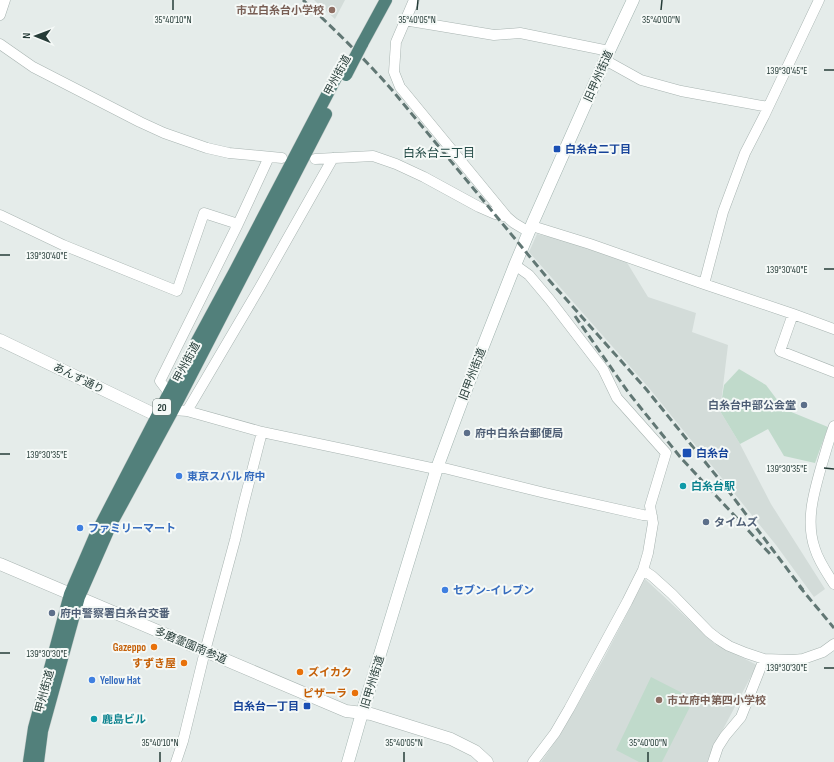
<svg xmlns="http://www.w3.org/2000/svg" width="834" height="762" font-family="'Sofia Sans Condensed','Noto Sans JP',sans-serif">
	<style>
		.built { fill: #d3dcd9 }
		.green { fill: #c0dacb }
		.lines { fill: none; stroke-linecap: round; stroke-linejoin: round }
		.minor-casing { stroke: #a8b4b1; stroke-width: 11 }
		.tertiary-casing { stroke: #a8b4b1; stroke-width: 13 }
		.secondary-casing { stroke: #a1b3af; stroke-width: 13 }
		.trunk-casing { stroke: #c2c8c7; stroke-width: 13 }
		.minor { stroke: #fff; stroke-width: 10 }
		.tertiary { stroke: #fff; stroke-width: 12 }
		.secondary { stroke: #fff; stroke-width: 12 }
		.trunk { stroke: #52807b; stroke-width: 12 }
		.rail { stroke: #617774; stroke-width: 3; stroke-dasharray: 8 4; stroke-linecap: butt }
		.trunk-bridge-casing { stroke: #c2c8c7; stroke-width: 13; stroke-linecap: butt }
		.trunk-bridge { stroke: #52807b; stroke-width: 12 }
		.ticks { fill: none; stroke: #263c38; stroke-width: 1.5 }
		.education-dot { fill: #8d6e63; stroke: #f5f9f7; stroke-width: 1.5 }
		.transit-dot { fill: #1a4fb4; stroke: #f5f9f7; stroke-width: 1.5 }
		.service-dot { fill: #5c6f8a; stroke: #f5f9f7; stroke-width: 1.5 }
		.shop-dot { fill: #3f7fe0; stroke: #f5f9f7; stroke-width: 1.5 }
		.culture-dot { fill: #0f9aa8; stroke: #f5f9f7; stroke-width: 1.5 }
		.food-dot { fill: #e8710a; stroke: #f5f9f7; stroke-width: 1.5 }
		.labels { text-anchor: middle; stroke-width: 4; stroke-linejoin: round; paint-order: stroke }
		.shield { fill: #f5f9f7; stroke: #647571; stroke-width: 1 }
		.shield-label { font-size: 10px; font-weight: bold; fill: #263c38 }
		.education-label { font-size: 11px; font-weight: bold; fill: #785e54; stroke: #f5f9f7; text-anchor: end }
		.street-label { font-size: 11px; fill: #263c38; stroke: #f5f9f7 }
		.transit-label { font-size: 11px; font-weight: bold; fill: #164399; stroke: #f5f9f7; text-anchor: start }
		.service-label { font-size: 11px; font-weight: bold; fill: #4e5e75; stroke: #f5f9f7; text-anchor: start }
		.shop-label { font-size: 11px; font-weight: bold; fill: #366cbe; stroke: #f5f9f7; text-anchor: start }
		.culture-label { font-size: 11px; font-weight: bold; fill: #0d838f; stroke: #f5f9f7; text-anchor: start }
		.food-label { font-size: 11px; font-weight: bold; fill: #c56008; stroke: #f5f9f7; text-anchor: end }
		.neighbourhood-label { font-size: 12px; fill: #244b47; stroke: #f5f9f7 }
		.ticks-label { font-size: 10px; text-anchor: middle; fill: #263c38; stroke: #f5f9f7; stroke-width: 4; stroke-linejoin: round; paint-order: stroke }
	</style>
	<rect width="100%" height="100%" fill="#e5ecea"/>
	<path class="built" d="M314 0H345L335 19Z
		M537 234 571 242 626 261 648 297 696 313 692 332 728 345 720 411 740 444 771 504 825 589 814 597 776 545 649 388 529 252Z
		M645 579 715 644 757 665 710 754 707 762H541L560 735 604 658Z"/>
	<path class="green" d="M739 369 766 385 784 409 828 427 815 463 784 456 768 429 740 444 720 411 724 385Z
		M651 677 694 699 662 762H639L616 750Z"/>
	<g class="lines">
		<g class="minor-casing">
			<path id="minor" d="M414 0 396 42 394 72 400 87 507 217 514 223 529 232
				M0 15 5 0
				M404 20 494 35 520 33 609 51
				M0 44 33 67 140 122 164 133 207 148 229 153 282 158
				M605 60 641 80 681 91 768 107
				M315 159 373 156 396 164 424 177 479 207 495 214 507 217
				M0 215 63 245 177 291 204 213 238 224
				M532 226 590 244 704 284 793 314 834 329
				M515 265 529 275 550 300 603 369 617 398 666 453 650 506 653 523 648 553 643 570 627 602 569 709 555 733 533 762
				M704 284 723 212 745 153 764 116 819 0
				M793 314 780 351 834 372
				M169 393 160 381 238 224 269 157
				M173 410 187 411 262 432 357 452 431 468H444L545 493 643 515 652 516
				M187 411 260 287 333 158
				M834 426C829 439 826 451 822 464 814 492 805 521 815 549 819 562 827 573 834 584
				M643 570 652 576 672 594 709 632 718 639 729 646 746 653 764 659 793 660 803 659 823 652 834 644
				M176 762 183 741 205 651 235 540 243 506 262 432
				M713 762 718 747 725 736 741 717 764 659"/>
		</g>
		<g class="tertiary-casing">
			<path id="tertiary" d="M0 340 158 416 161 418 164 423
				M0 564 346 711 371 714 451 739 475 751 487 762"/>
		</g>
		<g class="secondary-casing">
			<path id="secondary" d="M348 762 362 713 437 468 469 382 515 265 533 222 609 51 633 0"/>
		</g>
		<g class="trunk-casing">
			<path id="trunk" d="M362 44 386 0
				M29 762 34 728 70 594 95 536 169 393 236 269 340 70
				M38 762 42 731 79 597 111 524 173 410 326 114"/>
		</g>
		<use href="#minor" class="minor"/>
		<use href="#tertiary" class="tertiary"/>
		<use href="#secondary" class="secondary"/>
		<use href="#trunk" class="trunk"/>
		<path class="rail" d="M303 0C334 29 364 58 392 90L549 280 646 389 727 489 803 590
			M575 316 628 392 681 458 771 555
			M799 586 834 628"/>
		<g class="trunk-bridge-casing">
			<path id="trunk-bridge" d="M346 75 362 44"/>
		</g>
		<use href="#trunk-bridge" class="trunk-bridge"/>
	</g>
	<path class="ticks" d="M173 10V0M417 10 418 0M661 10 662 0M824 70H834M0 255H10M824 269H834M0 454H10M824 468 834 469M0 653H10M824 668H834M160 762V752M404 762V752M648 762V752"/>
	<g class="education-dot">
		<circle cx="332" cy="10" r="4"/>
		<circle cx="659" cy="700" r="4"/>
	</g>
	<g class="transit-dot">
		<rect x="553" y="145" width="8" height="8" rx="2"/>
		<rect x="682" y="448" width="10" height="10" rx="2"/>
		<rect x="303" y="702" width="8" height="8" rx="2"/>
	</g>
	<g class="service-dot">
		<circle cx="804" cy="405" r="4"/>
		<circle cx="467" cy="433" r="4"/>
		<circle cx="706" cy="522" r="4"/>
		<circle cx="52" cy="613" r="4"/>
	</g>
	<g class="shop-dot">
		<circle cx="179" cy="476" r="4"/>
		<circle cx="80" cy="528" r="4"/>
		<circle cx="445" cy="590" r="4"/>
		<circle cx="92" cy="680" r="4"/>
	</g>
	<g class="culture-dot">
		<circle cx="683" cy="486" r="4"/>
		<circle cx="94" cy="719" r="4"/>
	</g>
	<g class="food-dot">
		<circle cx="154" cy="647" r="4"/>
		<circle cx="184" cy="663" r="4"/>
		<circle cx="300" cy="672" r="4"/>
		<circle cx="355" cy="693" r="4"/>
	</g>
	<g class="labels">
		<rect class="shield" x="153" y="399" width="18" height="16" rx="3"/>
		<g class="shield-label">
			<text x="162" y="411">20</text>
		</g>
		<g class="education-label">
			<text x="324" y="14">市立白糸台小学校</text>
			<text x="667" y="704" text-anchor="start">市立府中第四小学校</text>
		</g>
		<g class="street-label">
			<text transform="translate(337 75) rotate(-62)" y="4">甲州街道</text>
			<text transform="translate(598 76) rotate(-66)" y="4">旧甲州街道</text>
			<text transform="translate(186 362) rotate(-62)" y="4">甲州街道</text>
			<text transform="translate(472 374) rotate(-69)" y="4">旧甲州街道</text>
			<text transform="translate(79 378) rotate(26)" y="4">あんず通り</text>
			<text transform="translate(191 645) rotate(23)" y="4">多磨霊園南参道</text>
			<text transform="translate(372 682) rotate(-73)" y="4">旧甲州街道</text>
			<text transform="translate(44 691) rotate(-75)" y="4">甲州街道</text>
		</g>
		<g class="transit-label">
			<text x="565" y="153">白糸台二丁目</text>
			<text x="696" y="457">白糸台</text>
			<text x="299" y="710" text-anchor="end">白糸台一丁目</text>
		</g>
		<g class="service-label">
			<text x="796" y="409" text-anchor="end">白糸台中部公会堂</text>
			<text x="475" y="437">府中白糸台郵便局</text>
			<text x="714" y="526">タイムズ</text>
			<text x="60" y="617">府中警察署白糸台交番</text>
		</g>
		<g class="shop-label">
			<text x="187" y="480">東京スバル 府中</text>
			<text x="88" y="532">ファミリーマート</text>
			<text x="453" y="594">セブン-イレブン</text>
			<text x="100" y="684">Yellow Hat</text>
		</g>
		<g class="culture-label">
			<text x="691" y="490">白糸台駅</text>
			<text x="102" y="723">鹿島ビル</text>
		</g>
		<g class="food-label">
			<text x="146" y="651">Gazeppo</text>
			<text x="176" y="667">すずき屋</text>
			<text x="308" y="676" text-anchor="start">ズイカク</text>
			<text x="347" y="697">ピザーラ</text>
		</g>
		<g class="neighbourhood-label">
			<text x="439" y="157">白糸台二丁目</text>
		</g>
	</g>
	<g class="ticks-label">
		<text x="173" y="23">35°40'10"N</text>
		<text x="417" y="23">35°40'05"N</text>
		<text x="661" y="23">35°40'00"N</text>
		<text x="787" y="74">139°30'45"E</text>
		<text x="47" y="259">139°30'40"E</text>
		<text x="787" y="273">139°30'40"E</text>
		<text x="47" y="458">139°30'35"E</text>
		<text x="787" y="472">139°30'35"E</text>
		<text x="47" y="657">139°30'30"E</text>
		<text x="787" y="671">139°30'30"E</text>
		<text x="160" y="746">35°40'10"N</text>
		<text x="404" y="746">35°40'05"N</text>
		<text x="648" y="746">35°40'00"N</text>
	</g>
	<g transform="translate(36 36) rotate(271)" stroke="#f5f9f7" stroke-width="3" paint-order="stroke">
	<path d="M0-3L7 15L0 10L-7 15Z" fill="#263c38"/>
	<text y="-6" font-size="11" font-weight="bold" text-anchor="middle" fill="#263c38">N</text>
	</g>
</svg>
